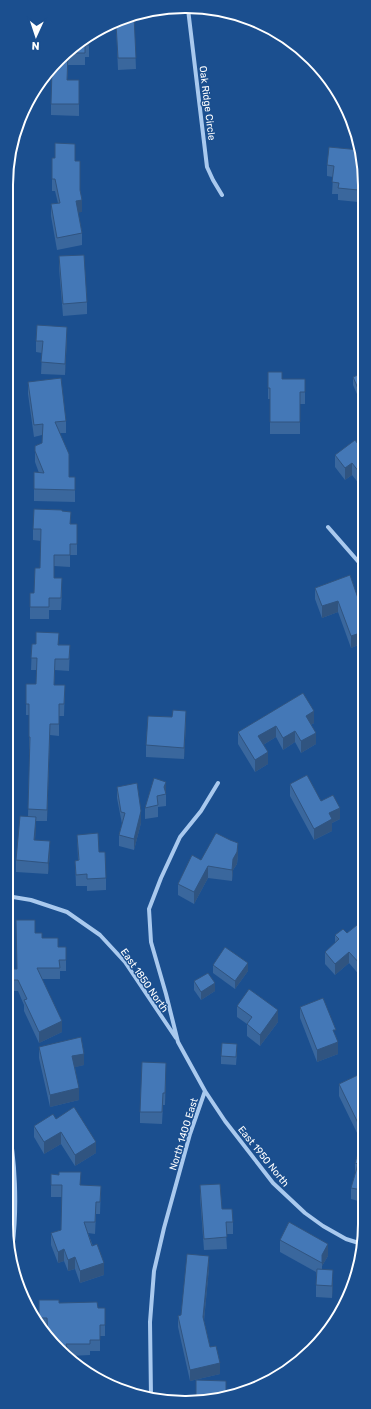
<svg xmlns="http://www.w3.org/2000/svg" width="371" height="1409" font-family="Rubik,sans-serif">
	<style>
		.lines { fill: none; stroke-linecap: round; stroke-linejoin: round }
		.minor { stroke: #a9c9ee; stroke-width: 4 }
		.tertiary { stroke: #a9c9ee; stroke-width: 7 }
		.wall { fill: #3a679d }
		.shaded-wall { fill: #305480 }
		.building { fill: #4478b7; stroke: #305480 }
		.labels { text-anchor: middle; stroke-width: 3; stroke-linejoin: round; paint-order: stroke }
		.street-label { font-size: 10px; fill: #fff; stroke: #1b4f8f }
		.rim { fill: none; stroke: #fff; stroke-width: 2 }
	</style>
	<rect width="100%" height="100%" fill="#1b4f8f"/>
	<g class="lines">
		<path class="minor" d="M188 9 207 167 213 180 222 195
			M328 527 363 567
			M218 783 201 811 180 837 161 878 149 909 151 942 166 994 178 1042 205 1091 225 1121 273 1183 305 1213 323 1226 346 1239 362 1244
			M7 896 31 900 67 912 100 935 125 962 176 1038
			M151 1397 150 1322 154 1271 164 1228 190 1134 205 1091"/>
		<path class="tertiary" d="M9 285 11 148
			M6 1121C14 1160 16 1207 11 1246"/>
	</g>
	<path class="wall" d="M134 16 136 69 118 70 116 24Z
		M89 35V57H85V65H68L67 80H79V116L51 115V104L58 68V64L86 36Z
		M52 158 75 161 80 191 82 212H78L82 233V245L57 250 51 216V204L58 203 55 191H52Z
		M363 162V186H359L358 202 338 200V194H332L333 177 327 176V165Z
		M59 256 87 302V314L63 316 59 268Z
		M67 338 65 375 41 374 42 353 36 352V341Z
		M268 372 282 379H305V404H300V434H270V399H268Z
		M363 373V400L360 401 353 385V377Z
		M28 382 66 421V433H60L69 477H75V502L34 501V472L39 473 35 462V446L42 443V435L34 437 28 394Z
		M363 451V502L360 497V485L352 475 345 480 335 467V455Z
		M62 511 71 524 77 536V555H70V567L54 566V578L62 590 61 610H49V619H30V593H34L40 568 41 541 33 540V529Z
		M315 588 361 607H363V643L351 648 338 612 322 618 315 599Z
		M32 644 70 645 69 671 55 670 54 685H65L64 716H59V736L50 735 47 821H36L35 840 50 853 48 874 16 872V860L28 816 30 749H29V715H26V684H36L37 670H31Z
		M303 693 314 723 311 725 316 744 301 753 295 742 283 750 276 737 263 745 268 764 255 772 238 744V732Z
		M172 717 186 722 184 759 146 757V745Z
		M166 782V806L158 807V817L145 819V808Z
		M290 784 321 801 340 819 332 823V831L314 840 290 796Z
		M117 787 141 823 134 850 119 846V835L122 824 117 798Z
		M77 835 99 852 106 878V890L87 891V886H76L75 861 78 860Z
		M238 855 237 864 233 870 232 881 208 878 194 904 178 895V884L201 860Z
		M362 931V978L349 963 335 975 325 964V952L335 943V935Z
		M35 933 42 938 58 947H66V971H60V979H42L62 1032 39 1043 24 1011V1005L18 991H13V980L17 969Z
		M213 965 248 971 235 989 213 973Z
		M194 981 215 991 201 1000 194 990Z
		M237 1006 278 1022 260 1046 247 1036V1024L237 1017Z
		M300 1007 336 1036 338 1054 317 1062 300 1018Z
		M39 1047 84 1065 75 1067 79 1100 50 1107 39 1058Z
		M237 1052 236 1065 221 1064V1056Z
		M166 1075 165 1105H163L162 1124 140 1123V1112Z
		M362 1078V1133L358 1135 339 1096V1084Z
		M56 1119 96 1153 75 1166 61 1144 44 1154 34 1137V1126Z
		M362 1140V1202L351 1199V1188L355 1174V1163Z
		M51 1174 81 1185 101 1186 100 1214H96L95 1234 88 1233 104 1275 80 1283 75 1269 68 1271 64 1261 58 1263 51 1245V1233L61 1230 62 1197H51Z
		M200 1185 233 1222V1234H226L227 1249 204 1250 200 1197Z
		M280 1240 328 1256 322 1266V1269L333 1282 332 1298 316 1297V1272L280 1252Z
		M209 1268 204 1321 210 1347 220 1374 190 1381 178 1327V1316L181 1315Z
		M39 1300 98 1308H105V1336H100V1351H90V1355L69 1356 47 1329H43L39 1322Z"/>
	<path class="shaded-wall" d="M359 174V186L358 202V190Z
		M80 200H82V212L76 213V201Z
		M67 327V338L65 375V364Z
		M363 392V400L360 401V393Z
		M352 463V475L345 480V468Z
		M338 601V612L322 618V606Z
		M363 632V643L351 648V636Z
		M186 711V722L184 759V748Z
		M314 711V723L306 728V716Z
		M50 724V735L47 821V810Z
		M276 726V737L258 748V736Z
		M295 731V742L283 750V738Z
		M316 733V744L301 753V741Z
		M268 752V764L255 772V760Z
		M166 782V794L164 787Z
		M340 808V819L332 823V831L314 840V829L329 813Z
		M141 811V823L134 850V839Z
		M36 817V829L34 852V840Z
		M50 841V853L48 874V863Z
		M238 843V855L237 864 233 870 232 881V870L233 859Z
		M208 866V878L194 904V892Z
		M349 952V963L335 975V964Z
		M248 963V971L235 989V981Z
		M215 983V991L201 1000V992Z
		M278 1010V1022L260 1046V1035Z
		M62 1021V1032L39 1043V1032Z
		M338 1042V1054L317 1062V1050Z
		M84 1054V1065L72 1068V1056Z
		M166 1063V1075L165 1105V1093Z
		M79 1088V1100L50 1107V1095Z
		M362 1122V1133L358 1135V1123Z
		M61 1132V1144L44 1154V1142Z
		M96 1142V1153L75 1166V1155Z
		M328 1244V1256L322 1266V1275V1255Z
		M64 1249V1261L58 1263V1252Z
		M209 1256V1268L203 1329V1317Z
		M75 1257V1269L68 1271V1260Z
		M104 1263V1275L80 1283V1271Z
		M333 1270V1282L332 1298V1286Z
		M220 1363V1374L190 1381V1370Z"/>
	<path class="building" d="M134 16 136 58H118L116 24Z
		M89 35V45H85V53H69L86 36Z
		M68 54 67 80H79V104H51L52 70 54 68H58V64Z
		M55 143 75 144V161H80V190L82 200 76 201 82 233 57 238 51 204 60 203 55 179H52V158H55Z
		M329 147 360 150 363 162V175L359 174 358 190 338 188 339 183 332 182 334 166 327 165Z
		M84 255 87 302 63 304 59 256Z
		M37 325 67 327 65 364 41 362 43 341H36Z
		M268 372H282V379H305V392H300V422H270V388H268Z
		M363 373V392L360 393 353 377Z
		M61 378 66 421 55 422 69 454V477H75V490L34 489V472L44 473 35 451V446L42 443 43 424 34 425 28 382Z
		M355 440 363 451V477L352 463 345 468 335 455Z
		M363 483V490L360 486Z
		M34 509 62 510V511L71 512 70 524H77V544H70V555H54V578H62L61 598H49V607H30V593H34L35 568H40L41 529H33Z
		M350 575 361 607H363V632L351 636 338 601 322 606 315 588Z
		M36 632 59 633 58 645H70L69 659H55L54 685H65L64 704H59V724H50L47 810 28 809 30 737H29V704H26V684H36L37 658H31L32 644H36Z
		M303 693 314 711 306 716 316 733 301 741 295 731 283 738 276 726 258 736 268 752 255 760 238 732Z
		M173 710 186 711 184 748 146 745 148 716 172 717Z
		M307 775 321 801 333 795 340 808 329 813 332 819 314 829 290 784Z
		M154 778 166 782 164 787 166 794 157 796 158 805 145 808Z
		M137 783 141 811 134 839 119 835 125 813 121 812 117 787Z
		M20 816 36 817 34 840 50 841 48 863 16 860Z
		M98 833 99 852H105L106 878 87 879V874L76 875 75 861 79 860 77 835Z
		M216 833 230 840 238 843 237 852 233 859 232 870 208 866 194 892 178 884 192 855 201 860Z
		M16 920H35V933H42V938H58V947H66V960H59L60 968H37L62 1021 39 1032 24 1000 27 999 18 980H13V969H17Z
		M357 925 362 931V940L361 941 362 942V966L349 952 335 964 325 952 339 939 335 935 343 929 347 933Z
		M225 947 248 963 235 981 213 965Z
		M208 973 215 983 201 992 194 981Z
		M249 989 278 1010 260 1035 247 1024 252 1017 237 1006Z
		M323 998 336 1030H333L338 1042 317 1050 300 1007Z
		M81 1037 84 1054 72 1056 79 1088 50 1095 39 1047Z
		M222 1043 237 1044 236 1057 221 1056Z
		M142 1062 166 1063 165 1093H163L162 1112H140Z
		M360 1074 362 1078V1122L358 1123 339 1084Z
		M74 1107 96 1142 75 1155 61 1132 44 1142 34 1126 53 1114 56 1119Z
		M362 1140V1190L351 1188 358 1164 355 1163Z
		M59 1172H81L80 1185 101 1186 100 1202H96L95 1222H84L92 1246 97 1244 104 1263 80 1271 75 1257 68 1260 64 1249 58 1252 51 1233 61 1230 62 1185H51V1174L59 1175Z
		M220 1184 222 1209H232L233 1222H226L227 1237 204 1239 200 1185Z
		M289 1222 328 1244 322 1255V1263L280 1240Z
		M187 1254 209 1256 203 1317 210 1347 216 1346 220 1363 190 1370 178 1316 181 1315Z
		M317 1269 333 1270 332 1286 316 1285Z
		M39 1300H59V1303L97 1302 98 1308H105V1325H100V1340H90V1344H66L69 1356 51 1342 48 1337 47 1318H39Z
		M196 1380 226 1381V1397L185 1402V1399H196Z"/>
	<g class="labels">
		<g class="street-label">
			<text transform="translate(208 103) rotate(83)" y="4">Oak Ridge Circle</text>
			<text transform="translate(145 980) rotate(55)" y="4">East 1850 North</text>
			<text transform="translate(183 1134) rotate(-73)" y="4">North 1400 East</text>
			<text transform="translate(264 1156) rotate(51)" y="4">East 1950 North</text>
		</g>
	</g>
	<path d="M0 0H371V1409H0ZM185 13H186A172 172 0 0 1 358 185V1224A172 172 0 0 1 186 1396H185A172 172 0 0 1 13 1224V185A172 172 0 0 1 185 13Z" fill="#1b4f8f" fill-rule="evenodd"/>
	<path class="rim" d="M185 13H186A172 172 0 0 1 358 185V1224A172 172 0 0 1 186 1396H185A172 172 0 0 1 13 1224V185A172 172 0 0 1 185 13Z"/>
	<g transform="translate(36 36) rotate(183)" stroke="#1b4f8f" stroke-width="3" paint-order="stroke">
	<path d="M0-3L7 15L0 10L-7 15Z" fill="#ffffff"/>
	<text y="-6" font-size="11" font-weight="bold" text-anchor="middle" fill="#ffffff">N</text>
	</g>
</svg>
